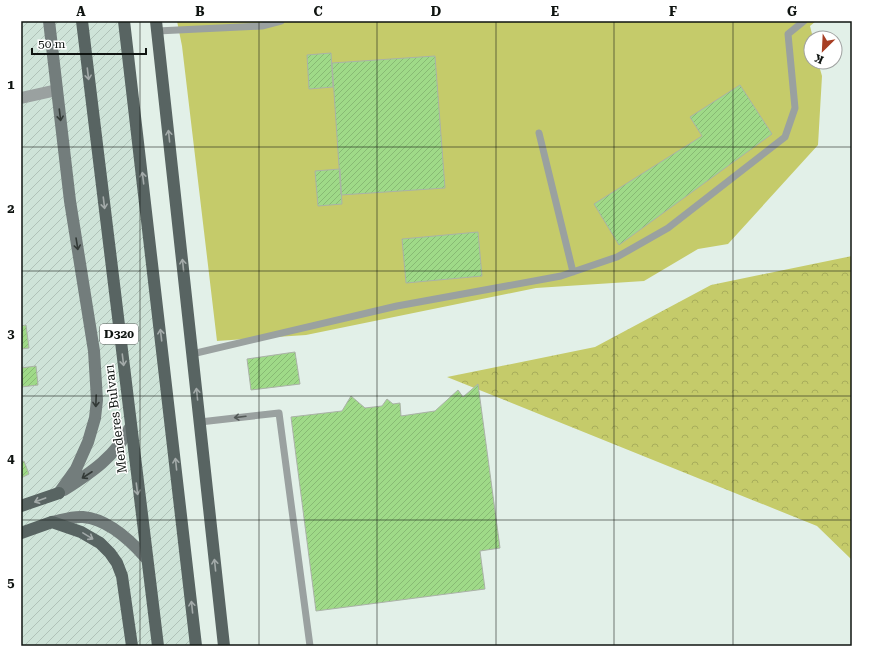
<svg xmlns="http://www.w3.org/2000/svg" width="873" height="667" font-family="'Roboto Serif',serif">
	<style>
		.industrial { fill: url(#industrial-furrows) }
		.forest { fill: url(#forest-crowns) }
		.green { fill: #c5cb6a }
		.building { fill: url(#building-hatch); stroke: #aab2a7 }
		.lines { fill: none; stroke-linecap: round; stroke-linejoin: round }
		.service { stroke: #9aa1a0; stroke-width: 7 }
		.minor { stroke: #9aa1a0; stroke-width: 12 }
		.secondary { stroke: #737d7c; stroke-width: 12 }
		.primary { stroke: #586462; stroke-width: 12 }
		.oneway { stroke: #a3aaa9 }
		.oneway2 { stroke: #323936 }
		.oneway3 { stroke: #545a58 }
		.grid { fill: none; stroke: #0f1411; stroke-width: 1; stroke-opacity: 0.55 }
		.labels { text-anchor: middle; stroke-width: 3; stroke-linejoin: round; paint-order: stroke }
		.shield { fill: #fff; stroke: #575a58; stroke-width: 1 }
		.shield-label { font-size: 12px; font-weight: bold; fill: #0f1411 }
		.street-label { font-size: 13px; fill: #0f1411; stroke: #fff }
		.neatline { fill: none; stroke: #0f1411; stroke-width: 1.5 }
		.grid-label { font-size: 13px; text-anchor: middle; font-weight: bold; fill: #0f1411 }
	</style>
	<defs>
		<pattern id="industrial-furrows" width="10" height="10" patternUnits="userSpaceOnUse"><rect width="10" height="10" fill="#cee3d8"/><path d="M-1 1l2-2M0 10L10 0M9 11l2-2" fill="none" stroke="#b0c2b8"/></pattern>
		<pattern id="forest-crowns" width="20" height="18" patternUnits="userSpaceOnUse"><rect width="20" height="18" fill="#c5cb6a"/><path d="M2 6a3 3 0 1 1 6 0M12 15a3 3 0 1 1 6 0" fill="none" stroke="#a8ad5b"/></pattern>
		<pattern id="building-hatch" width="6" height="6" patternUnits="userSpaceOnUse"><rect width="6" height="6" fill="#9fda88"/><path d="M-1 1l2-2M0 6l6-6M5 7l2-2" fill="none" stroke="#88ba74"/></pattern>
	</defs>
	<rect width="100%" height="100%" fill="#e2f0e8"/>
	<path class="industrial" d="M21 21H127L202 646H21Z"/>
	<path class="forest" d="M852 256V560L817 526 447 377 595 347 711 285Z"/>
	<path class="green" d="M177 21H816L810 26 813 38H811V62H818L822 76 818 145 728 244 698 249 644 281 536 288 306 335 217 341 182 46Z"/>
	<path class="building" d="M331 53 333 87 309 89 307 55Z
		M435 56 445 188 341 195 332 63Z
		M740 85 772 134 619 245 594 204 702 136 690 117Z
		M340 169 342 204 318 206 315 171Z
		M478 232 482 276 406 283 402 239Z
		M26 325 29 348 21 349V326Z
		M295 352 300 384 251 390 247 359Z
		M36 366 38 385 21 387V368Z
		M478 384 500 548 480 551 485 589 316 611 291 417 342 411 351 396 365 408 382 406 387 399 393 404 400 403 401 416 435 411 458 390 463 397Z
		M24 461 29 474 21 478V462Z"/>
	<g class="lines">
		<path class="service" d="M157 31 262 26 281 21
			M539 133 573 272
			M192 354 397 306 561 276 617 257 668 228 785 137 795 108 788 34 804 21
			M200 422 279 413 310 646"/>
		<path class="minor" d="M21 98 57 90"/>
		<path class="secondary" d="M49 21 70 201 94 351 97 400 95 418 88 442 76 469 59 493
			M64 490C92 472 115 457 131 426
			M52 522C62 520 72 516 83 517 108 519 131 541 146 558"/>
		<path class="primary" d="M82 21 158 646
			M124 21 196 646
			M156 21 224 646
			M21 506 59 493
			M21 533 52 522 81 532 100 543 110 553 117 563 122 576 132 646"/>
	</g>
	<defs><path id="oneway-shaft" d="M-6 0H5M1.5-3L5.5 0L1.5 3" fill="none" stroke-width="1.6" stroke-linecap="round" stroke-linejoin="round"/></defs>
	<g class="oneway">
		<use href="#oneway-shaft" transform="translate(88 74) rotate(83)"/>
		<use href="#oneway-shaft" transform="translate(169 136) rotate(-96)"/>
		<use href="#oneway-shaft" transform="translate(143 178) rotate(-97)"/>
		<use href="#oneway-shaft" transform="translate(104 203) rotate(83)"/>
		<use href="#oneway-shaft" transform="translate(183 265) rotate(-96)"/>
		<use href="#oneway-shaft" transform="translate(161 335) rotate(-97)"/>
		<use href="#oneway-shaft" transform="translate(123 360) rotate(83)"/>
		<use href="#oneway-shaft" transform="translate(197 394) rotate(-96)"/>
		<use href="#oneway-shaft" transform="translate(176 464) rotate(-96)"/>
		<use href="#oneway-shaft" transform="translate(137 489) rotate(83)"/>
		<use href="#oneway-shaft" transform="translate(40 500) rotate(160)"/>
		<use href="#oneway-shaft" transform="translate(88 536) rotate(31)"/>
		<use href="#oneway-shaft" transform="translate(215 565) rotate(-96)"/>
		<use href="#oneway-shaft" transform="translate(192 607) rotate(-96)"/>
	</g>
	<g class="oneway2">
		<use href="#oneway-shaft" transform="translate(60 115) rotate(83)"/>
		<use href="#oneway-shaft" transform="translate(77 244) rotate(81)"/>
		<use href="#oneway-shaft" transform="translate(96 401) rotate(92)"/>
		<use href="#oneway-shaft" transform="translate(87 475) rotate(147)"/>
	</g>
	<use class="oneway3" href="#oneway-shaft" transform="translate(240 417) rotate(173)"/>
	<path class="grid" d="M140 21V646M259 21V646M377 21V646M496 21V646M614 21V646M733 21V646M21 147H852M21 271H852M21 396H852M21 520H852"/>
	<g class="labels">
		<rect class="shield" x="100" y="324" width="38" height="20" rx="3"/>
		<g class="shield-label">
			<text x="119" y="338">D320</text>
		</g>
		<g class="street-label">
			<text transform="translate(115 419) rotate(-97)" y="5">Menderes Bulvarı</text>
		</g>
	</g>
	<rect width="873" height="667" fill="none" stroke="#ffffff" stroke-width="44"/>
	<g transform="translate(823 50) rotate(204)"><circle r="19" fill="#ffffff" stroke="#9fa1a0"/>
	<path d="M0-3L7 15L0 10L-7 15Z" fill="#a73e23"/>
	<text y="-6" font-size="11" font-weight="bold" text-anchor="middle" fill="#0f1411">K</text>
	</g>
	<path d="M32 48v6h114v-6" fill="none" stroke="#0f1411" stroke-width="2"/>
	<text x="38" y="48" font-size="12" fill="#0f1411" stroke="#ffffff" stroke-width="3" paint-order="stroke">50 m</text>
	<rect x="22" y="22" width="829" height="623" class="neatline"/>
	<g class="grid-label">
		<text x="81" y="16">A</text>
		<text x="200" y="16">B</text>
		<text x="318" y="16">C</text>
		<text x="436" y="16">D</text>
		<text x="555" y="16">E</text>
		<text x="673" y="16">F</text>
		<text x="792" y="16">G</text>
		<text x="11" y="89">1</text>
		<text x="11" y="213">2</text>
		<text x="11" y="338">3</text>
		<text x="11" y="463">4</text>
		<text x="11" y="587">5</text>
	</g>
</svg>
